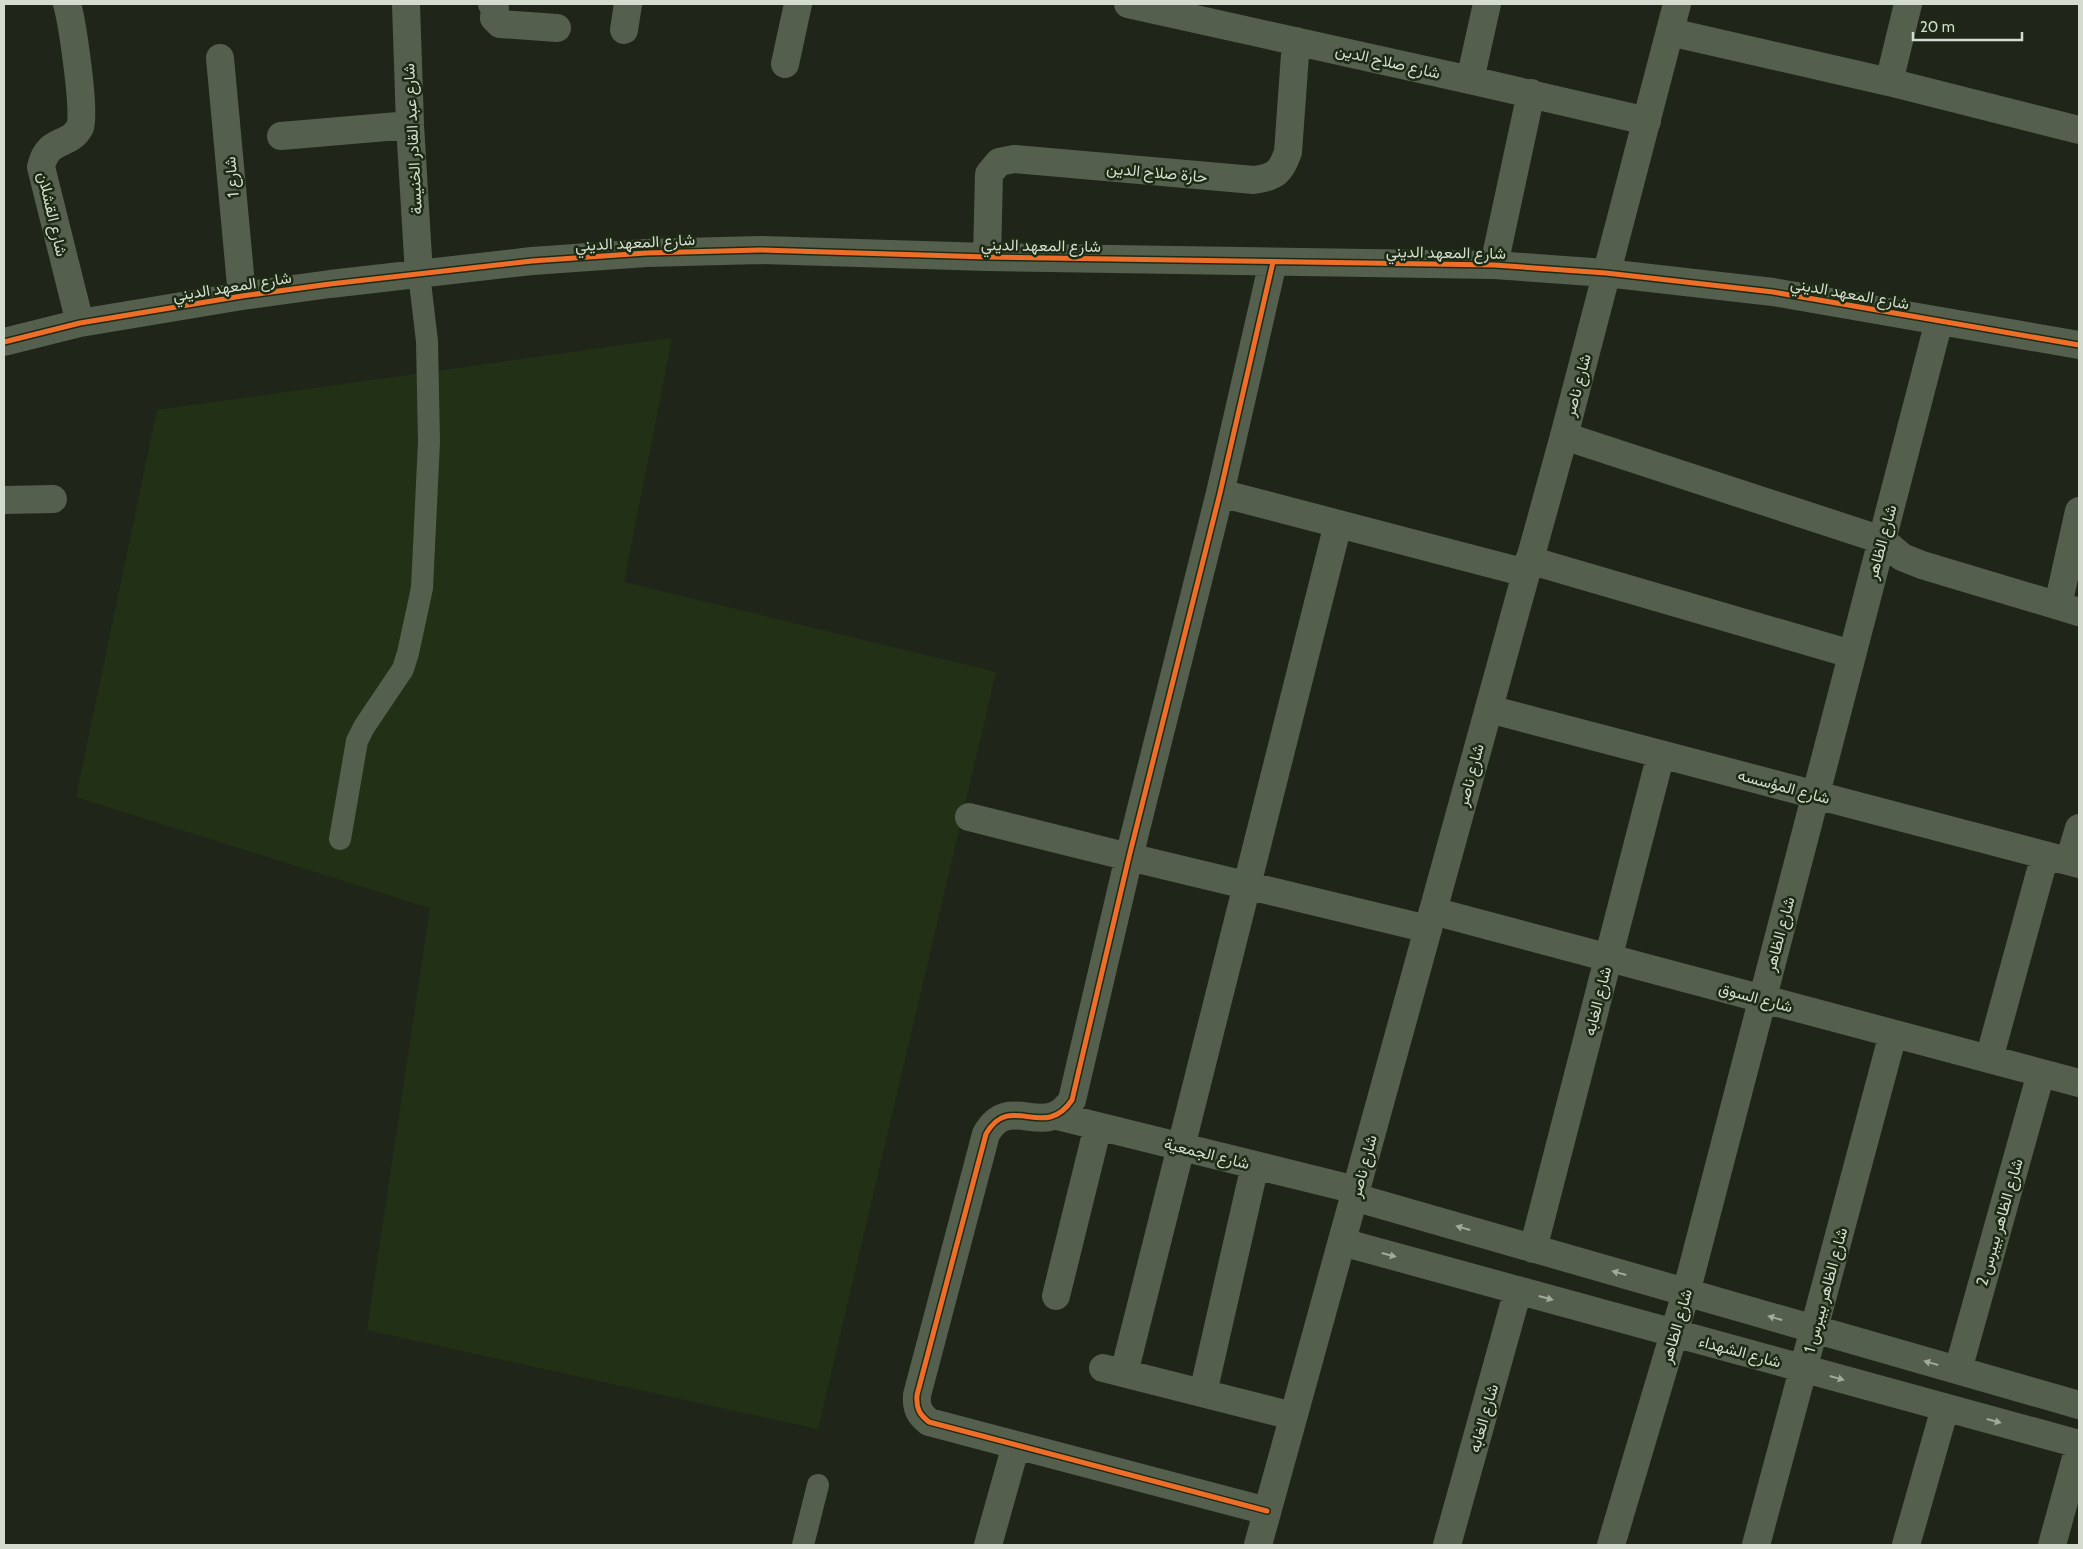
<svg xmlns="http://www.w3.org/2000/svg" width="2083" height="1549" font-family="Cabin,Vazirmatn,sans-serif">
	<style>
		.built { fill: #223116 }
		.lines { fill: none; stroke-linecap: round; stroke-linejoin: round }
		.service { stroke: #555f4e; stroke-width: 22 }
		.minor { stroke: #555f4e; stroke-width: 28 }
		.tertiary { stroke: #555f4e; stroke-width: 28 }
		.cycleway-casing { stroke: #1e2b14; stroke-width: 8 }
		.cycleway { stroke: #ee6e29; stroke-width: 5 }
		.oneway { fill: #a1aa9b }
		.labels { text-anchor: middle; stroke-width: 5; stroke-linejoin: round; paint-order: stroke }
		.street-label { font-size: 16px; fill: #d3dcce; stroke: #1e2b14 }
	</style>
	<rect width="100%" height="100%" fill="#1f2619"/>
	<path class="built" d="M672 338 624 582 996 672 818 1429 367 1330 430 908 76 797 157 410Z"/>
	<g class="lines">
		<path class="service" d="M340 839 357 741 364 727 403 669 408 653 422 588 429 442 427 341 419 274
			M803 1545 818 1485"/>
		<path class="minor" d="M67 4C72 21 86 114 80 127 69 148 48 136 41 167L80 323
			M406 4 410 125 419 274
			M492 4 495 8 494 18 500 24 557 28
			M1128 4 1470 80 1647 121
			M624 30 628 4
			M1670 32 1889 82 2079 130
			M220 58 242 296
			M785 64 798 4
			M1470 80 1487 4
			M1889 82 1908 4
			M281 136 410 125
			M987 257 989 174 999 162 1014 159 1254 180C1276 177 1281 172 1288 152L1296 41
			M1494 265 1531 93
			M4 342 80 323 242 296 330 284 532 261 646 253 760 250 987 257 1494 265 1606 273 1773 292 2079 345
			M1564 436 1882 540 1902 557 1922 565 2079 612
			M1220 493 1526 573
			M4 500 53 499
			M1529 560 1851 654
			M2058 605 2079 511
			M1489 709 2079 864
			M969 817 1129 857 1428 929
			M2069 861 2079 828
			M1433 911 2079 1083
			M1989 1059 2045 855
			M1057 1116 1356 1190
			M1354 1197 2079 1405
			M1342 1242 2079 1444
			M1533 1249 1661 754
			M1056 1296 1098 1126
			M1103 1368 1293 1416
			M1958 1370 2041 1073
			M1124 1373 1338 524
			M1203 1393 1255 1165
			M1267 1511 929 1422C919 1414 916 1408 917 1395L986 1134C1010 1091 1044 1142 1072 1100L1129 857 1220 493 1273 262
			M988 1545 1016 1445
			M1447 1545 1518 1290
			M1611 1545 1686 1293 1939 321
			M1756 1545 1893 1034
			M1906 1545 1945 1408
			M2052 1545 2079 1447"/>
		<path class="tertiary" d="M1258 1545 1564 436 1677 4"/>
		<g class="cycleway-casing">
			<path id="cycleway" d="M4 342 80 323 242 296 330 284 532 261 646 253 760 250 987 257 1494 265 1606 273 1773 292 2079 345
				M1267 1511 929 1422C919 1414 916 1408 917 1395L986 1134C1010 1091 1044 1142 1072 1100L1129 857 1220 493 1273 262"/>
		</g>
		<use href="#cycleway" class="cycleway"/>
	</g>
	<defs><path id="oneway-solid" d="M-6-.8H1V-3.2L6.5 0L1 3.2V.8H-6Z" transform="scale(1.25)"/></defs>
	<g class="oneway">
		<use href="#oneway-solid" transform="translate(1463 1228) rotate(-164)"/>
		<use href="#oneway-solid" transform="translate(1389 1255) rotate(15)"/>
		<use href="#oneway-solid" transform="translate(1619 1273) rotate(-164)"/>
		<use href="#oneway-solid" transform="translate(1546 1298) rotate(15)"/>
		<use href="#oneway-solid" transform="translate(1775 1318) rotate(-164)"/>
		<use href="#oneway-solid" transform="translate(1931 1363) rotate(-164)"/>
		<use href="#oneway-solid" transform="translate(1837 1378) rotate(16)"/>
		<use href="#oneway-solid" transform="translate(1994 1421) rotate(15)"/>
	</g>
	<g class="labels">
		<g class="street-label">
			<text transform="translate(1388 61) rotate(13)" y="6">شارع صلاح الدين</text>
			<text transform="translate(412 139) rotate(-93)" y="6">شارع عبد القادر الخنيسة</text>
			<text transform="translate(1157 172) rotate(5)" y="6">حارة صلاح الدين</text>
			<text transform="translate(231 177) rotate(-95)" y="6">شارع 1</text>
			<text transform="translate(53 214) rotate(77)" y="6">شارع القشلان</text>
			<text transform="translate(635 242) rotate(-3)" y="6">شارع المعهد الديني</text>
			<text transform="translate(1041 245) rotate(1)" y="6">شارع المعهد الديني</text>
			<text transform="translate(1446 252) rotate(1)" y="6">شارع المعهد الديني</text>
			<text transform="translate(232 286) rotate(-9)" y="6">شارع المعهد الديني</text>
			<text transform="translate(1850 293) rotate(10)" y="6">شارع المعهد الديني</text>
			<text transform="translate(1577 385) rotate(-75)" y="6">شارع ناصر</text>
			<text transform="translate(1881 542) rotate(-75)" y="6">شارع الظاهر</text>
			<text transform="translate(1470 775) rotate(-75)" y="6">شارع ناصر</text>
			<text transform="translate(1784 786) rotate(15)" y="6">شارع المؤسسه</text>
			<text transform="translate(1779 934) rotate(-75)" y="6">شارع الظاهر</text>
			<text transform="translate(1756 997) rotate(15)" y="6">شارع السوق</text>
			<text transform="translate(1597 1001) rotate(-76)" y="6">شارع الغابه</text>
			<text transform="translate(1207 1153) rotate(14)" y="6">شارع الجمعية</text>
			<text transform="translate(1363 1166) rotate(-75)" y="6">شارع ناصر</text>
			<text transform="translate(1999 1222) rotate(-74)" y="6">شارع الظاهر بيبرس 2</text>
			<text transform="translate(1825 1290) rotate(-75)" y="6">شارع الظاهر بيبرس 1</text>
			<text transform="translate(1676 1326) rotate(-74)" y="6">شارع الظاهر</text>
			<text transform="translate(1740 1351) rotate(15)" y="6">شارع الشهداء</text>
			<text transform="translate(1483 1418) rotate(-74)" y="6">شارع الغابه</text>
		</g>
	</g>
	<rect width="2083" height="1549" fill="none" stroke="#d3dcce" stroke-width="10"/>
	<path d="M1913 32v8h109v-8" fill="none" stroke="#d3dcce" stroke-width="2.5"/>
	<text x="1920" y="32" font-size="15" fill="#d3dcce" stroke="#1e2b14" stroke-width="4" paint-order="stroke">20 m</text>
</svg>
